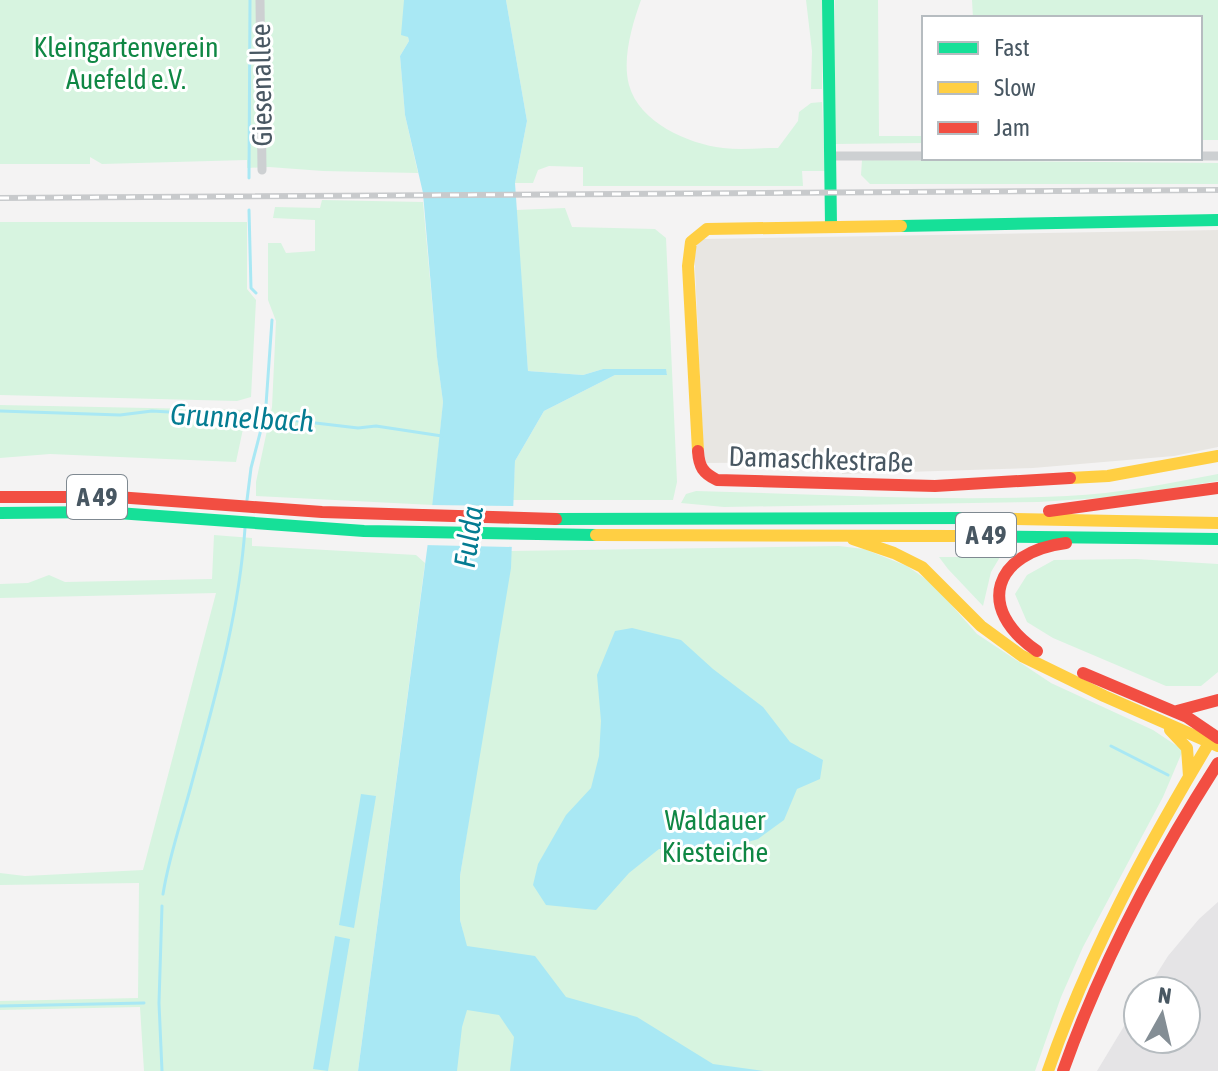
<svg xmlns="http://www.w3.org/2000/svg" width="1218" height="1071" font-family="'Asap Condensed',sans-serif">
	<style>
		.commercial { fill: #e8e6e2 }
		.education { fill: #e5e4e6 }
		.green { fill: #d7f4e0 }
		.water { fill: #a9e8f4 }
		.pier { fill: #f4f3f3 }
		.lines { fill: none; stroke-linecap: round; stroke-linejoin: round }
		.stream { stroke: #a9e8f4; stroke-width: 3 }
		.street { stroke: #cdd0d2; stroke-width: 9 }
		.fast { stroke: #16e098; stroke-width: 12 }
		.slow { stroke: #ffcf43; stroke-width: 12 }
		.jam { stroke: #f24e42; stroke-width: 12 }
		.rail-casing { stroke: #c8cacc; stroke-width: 6 }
		.rail { stroke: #fff; stroke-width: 3; stroke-dasharray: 9; stroke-linecap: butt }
		.labels { text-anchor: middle; stroke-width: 6; stroke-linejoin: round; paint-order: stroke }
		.shield { fill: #fff; stroke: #7f8991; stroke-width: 2 }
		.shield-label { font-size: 26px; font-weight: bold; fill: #485762 }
		.park-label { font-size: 28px; fill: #0f8744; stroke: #fff }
		.street-label { font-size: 28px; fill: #485762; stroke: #fff }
		.water-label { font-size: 30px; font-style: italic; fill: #047c92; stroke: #fff }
	</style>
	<rect width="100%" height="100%" fill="#f4f3f3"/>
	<path class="commercial" d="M1218 230V447L1174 456 1033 468 842 474 841 462 704 463 694 248 703 239Z"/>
	<path class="education" d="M1218 902V1071H1097L1138 1003V1039H1186V991H1146L1168 956 1199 919Z"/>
	<path class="green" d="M0 0H404V23L409 41 400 56 405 115 418 173 323 171 269 167 247 168V160L102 164 90 157V164H0Z
		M506 0H641C632 25 622 59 629 85 639 122 688 144 723 148 741 150 760 148 778 148L798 121 799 112 811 103 822 102 825 171H802L803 186H583V167L549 166 538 170 533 183H515L527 121Z
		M806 0H823L822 89H811L812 51Z
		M835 0H878L879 136H924V143L835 144Z
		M972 0H1218V140H1200V18H973Z
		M862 160 1218 163V184H870L861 175Z
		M322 200 423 202 437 356 443 402 433 505 256 496V482L272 407 276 321 268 300V243H281L286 253 315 251V220L273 218 275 207 320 208Z
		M565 208 572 227 655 229 666 238 677 482 673 500H513L515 461 544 411 615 375 667 374 665 369H603L583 375 528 371 516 210Z
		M0 222H247V289L256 300 251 397 237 401 0 395Z
		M0 405 247 410 236 462 50 454 0 458Z
		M1218 474V481L1114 497 1039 502 724 507 681 503 686 494 696 491C819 494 944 502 1067 496 1118 494 1169 483 1218 474Z
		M214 535 252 538V546L416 555 425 563 358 1071H144L140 1007 0 1010V1001L138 998 139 883 0 885V873L25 876 143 870 216 593 0 598V584L28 583 49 575 65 582 212 579Z
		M839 546 864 549 907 566 933 584 977 634 1051 683 1153 730 1183 750 1163 797 1083 947 1061 997 1035 1071H449L463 932 460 920V876L511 551Z
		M939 557H1000L991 572 983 606 948 569Z
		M1136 559 1218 564V672L1201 686H1166L1053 638 1027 622 1015 594 1027 575 1054 560Z"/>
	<path class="water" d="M404 0H506L527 121 515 183 528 371 583 375 603 369H666L667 375H615L544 411 515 461 511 568 460 876V920L467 946 535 956 566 997 637 1017 713 1064 764 1071H510L514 1037 499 1015 467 1010 462 1027 457 1071H358L430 527 443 402 437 357 423 193 405 115 400 56 409 41 408 37 401 35Z
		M632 628 681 640 713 669 763 707 790 742 823 760 820 779 797 789 784 820 758 839 711 853 659 849 629 873 596 910 546 905 533 885 538 864 566 815 591 788 599 756 601 721 597 675 615 631Z
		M361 794 376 796 354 928 339 925Z
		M335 936 350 939 328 1071 313 1069Z"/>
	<path class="pier" d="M429 505 517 506 515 547 423 545Z"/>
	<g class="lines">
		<path class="stream" d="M249 178 250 0
			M249 210 251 288 256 293
			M266 405 272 320
			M0 411 120 415 152 411 273 418 358 428 376 426 442 436
			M247 500 251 468 265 414
			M1111 746 1168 775
			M163 894C169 856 181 823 191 786 214 701 239 616 245 528
			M0 1006 144 1003
			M162 1071 159 1003 162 906"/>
		<path class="street" d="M260 0 262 170
			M831 156H924
			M1200 156H1218"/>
		<path class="fast" d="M828 0 831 225
			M901 226 1218 220
			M0 513 104 512 364 531 596 535
			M556 519 972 518
			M955 536 1218 539"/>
		<path class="slow" d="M698 451 688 266 691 242 707 229 901 226
			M1070 478 1108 476 1218 456
			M972 518 1218 523
			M596 535 955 536
			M853 539 894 553 922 567 981 626 1022 656 1104 696 1218 746
			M1170 730 1187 748 1189 776
			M1048 1071C1088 955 1146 848 1209 743"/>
		<path class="jam" d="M698 451C699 467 703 473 717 480L935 486 1070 478
			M0 497H117L322 512 556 519
			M1049 511 1218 488
			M1037 651C974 608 994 552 1066 543
			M1083 673 1187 717 1218 738
			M1177 711 1218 700
			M1063 1071C1102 961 1155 861 1218 763"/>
		<g class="rail-casing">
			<path id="rail" d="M0 198 1218 190"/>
		</g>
		<use href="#rail" class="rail"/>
	</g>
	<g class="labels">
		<g class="shield">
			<rect x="67" y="475" width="60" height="44" rx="6"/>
			<rect x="956" y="513" width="60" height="44" rx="6"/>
		</g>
		<g class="shield-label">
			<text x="97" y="506">A 49</text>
			<text x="986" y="544">A 49</text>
		</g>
		<g class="park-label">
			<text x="126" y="57">Kleingartenverein<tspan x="126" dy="32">Auefeld e.V.</tspan></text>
			<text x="715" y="830">Waldauer<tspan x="715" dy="32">Kiesteiche</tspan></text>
		</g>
		<g class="street-label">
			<text transform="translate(261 85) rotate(-91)" y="10">Giesenallee</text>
			<text transform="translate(821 459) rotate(2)" y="10">Damaschkestraße</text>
		</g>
		<g class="water-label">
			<text transform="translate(242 418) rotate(3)" y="10">Grunnelbach</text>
			<text transform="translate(469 537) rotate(-82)" y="10">Fulda</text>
		</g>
	</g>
	<rect x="922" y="16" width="280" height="144" fill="#ffffff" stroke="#b6bcc0" stroke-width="2"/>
	<rect x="938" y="42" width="40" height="12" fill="#16e098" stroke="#b6bcc0" stroke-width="2"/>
	<text x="994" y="56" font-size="24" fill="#485762">Fast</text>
	<rect x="938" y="82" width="40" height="12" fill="#ffcf43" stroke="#b6bcc0" stroke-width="2"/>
	<text x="994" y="96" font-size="24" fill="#485762">Slow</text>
	<rect x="938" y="122" width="40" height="12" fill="#f24e42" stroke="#b6bcc0" stroke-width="2"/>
	<text x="994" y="136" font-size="24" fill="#485762">Jam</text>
	<g transform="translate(1162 1015) rotate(8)"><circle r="38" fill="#ffffff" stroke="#b6bcc0" stroke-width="2"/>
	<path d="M0-6L14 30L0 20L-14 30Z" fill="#848e95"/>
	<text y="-12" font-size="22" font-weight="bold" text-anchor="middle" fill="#485762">N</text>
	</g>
</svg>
